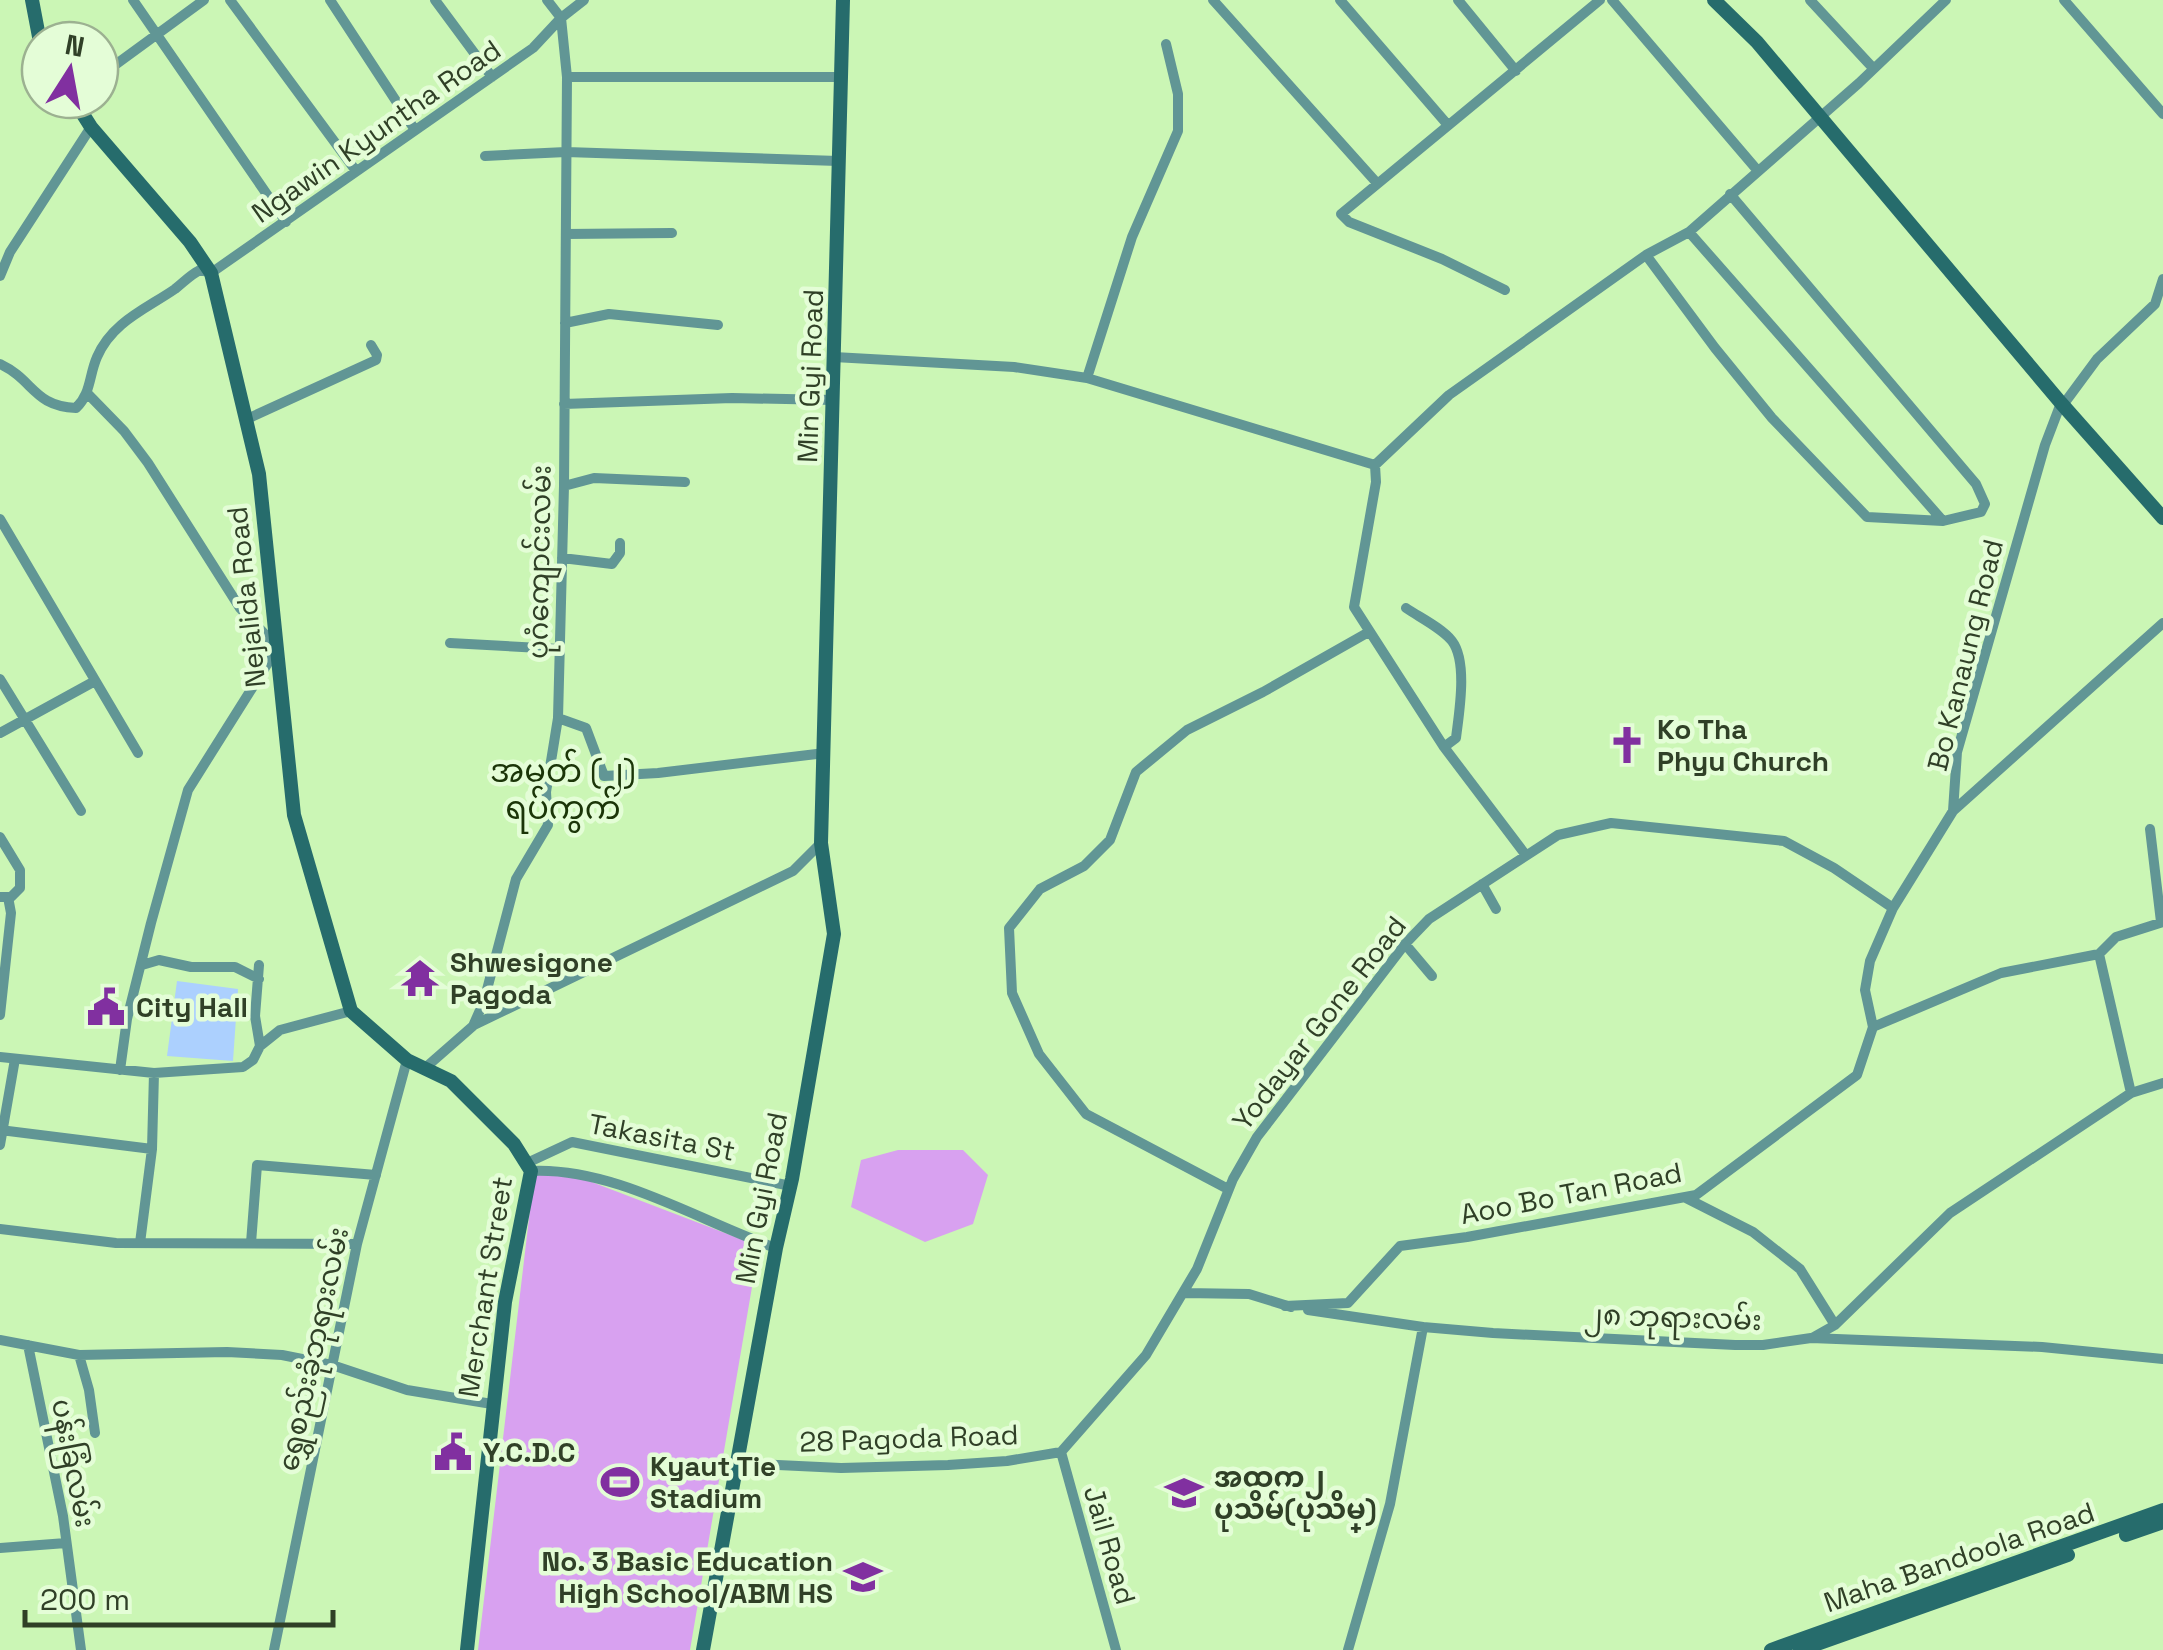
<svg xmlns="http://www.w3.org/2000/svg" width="2163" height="1650" font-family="'Space Grotesk','Noto Sans Myanmar',sans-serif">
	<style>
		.green { fill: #d8a1f0 }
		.water { fill: #acd0fe }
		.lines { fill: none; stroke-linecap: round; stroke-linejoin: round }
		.street { stroke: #619695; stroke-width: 10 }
		.secondary { stroke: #266c6c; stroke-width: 14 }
		.labels { text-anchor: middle; stroke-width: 9; stroke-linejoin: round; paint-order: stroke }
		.street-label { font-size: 28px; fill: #304027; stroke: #e4fdd7 }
		.poi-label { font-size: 28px; font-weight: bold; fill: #304027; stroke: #e4fdd7; text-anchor: start }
		.quarter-label { font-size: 32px; fill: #1b3508; stroke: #e4fdd7 }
	</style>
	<rect width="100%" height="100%" fill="#cbf6b5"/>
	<path class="green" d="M898 1150H963L988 1175 973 1224 925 1242 851 1207 861 1160Z
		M550 1166 759 1246 690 1650H478L534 1176Z"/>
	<path class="water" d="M177 981 238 989 233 1061 167 1056Z"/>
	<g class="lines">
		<path class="street" d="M133 0 286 222
			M230 0 356 171
			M330 0 415 130
			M435 0 492 77
			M547 0 561 18
			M1213 0 1376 182
			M1340 0 1447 124
			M1458 0 1516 71
			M1612 0 1758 171
			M1810 0 1873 68
			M2064 0 2163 114
			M100 76 204 0
			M567 77H842
			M485 156 566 152 838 161
			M1689 232 1943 521
			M566 234 672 233
			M1646 255 1715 348 1772 418 1867 517 1943 521 1981 512 1985 504 1976 484 1730 194
			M0 276 10 252 91 127
			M1505 290 1442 259 1349 222 1341 214 1600 0
			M565 323 609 314 718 325
			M834 357 1014 367 1087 378 1375 465
			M0 364C34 380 33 406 76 408 91 394 89 375 97 357 112 322 146 309 175 289 184 282 190 275 200 270L211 273 533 48 561 18 584 0
			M1087 378 1132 237 1178 131V94L1166 44
			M87 393 124 431 148 463 240 608 276 646
			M564 404 732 398 834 400
			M2063 405 2097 359 2155 304 2163 279
			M247 419 376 360 377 355 371 345
			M564 486 594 478 685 482
			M0 519 138 753
			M562 558 612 564 620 553V543
			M1406 608C1419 617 1442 628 1452 641 1468 662 1459 713 1456 738L1444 747
			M450 643 559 649
			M0 679 81 811
			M558 718 586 728 604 776 658 773 825 753
			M0 733 95 681
			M1953 811 2163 623
			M2150 829 2161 922
			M0 837 20 870V888L11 897H0
			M1525 854 1444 747 1354 607 1376 482 1375 465 1449 395 1646 255 1689 232 1859 83 1946 0
			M1482 884 1496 909
			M1405 944 1432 976
			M2099 954 2131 1093
			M142 965 159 960 191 967H235L259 979
			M0 1015 11 913 8 897
			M474 1025 793 871 821 843
			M1873 1027 2001 973 2099 954 2116 937 2163 922
			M260 1046 280 1030 351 1011
			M0 1057 154 1073 243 1067 253 1060 260 1046 255 1016 259 965
			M425 1068 473 1026 484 1001 516 879 548 825 546 792 558 718 564 486 567 77 561 18
			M120 1070 127 1019 151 923 188 790 276 650
			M0 1130 152 1149
			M0 1145 15 1059
			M527 1163 572 1142 791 1186
			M531 1171C614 1167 699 1221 776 1248
			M1228 1189 1086 1114 1039 1054 1012 993 1009 928 1040 889 1084 866 1110 840 1136 772 1187 730 1263 692 1367 633
			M1686 1198 1753 1232 1800 1269 1835 1325
			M0 1229 116 1243 357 1244
			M140 1243 152 1149 154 1073
			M251 1243 257 1165 376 1175
			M1184 1293 1249 1294 1291 1307
			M1285 1306 1348 1303 1400 1246 1467 1237 1696 1195 1857 1075 1873 1027 1865 990 1870 961 1893 908 1953 811 1957 752 2045 445 2061 403
			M1308 1310 1423 1327 1493 1333 1735 1345H1763L1811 1338 2042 1347 2163 1359
			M1812 1338 1835 1325 1950 1213 2131 1093 2163 1083
			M0 1340 79 1355 227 1352 282 1355 332 1365 407 1390 492 1404
			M28 1345 63 1516 81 1650
			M79 1355 89 1390 95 1433
			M1061 1452 1116 1650
			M737 1463 841 1468 948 1465 1007 1461 1061 1452 1146 1355 1197 1269 1233 1179 1257 1137 1405 944 1429 919 1558 835 1611 823 1784 841 1834 868 1893 908
			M0 1548 66 1543
			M274 1650 357 1244 407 1060
			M1348 1650 1390 1504 1423 1327"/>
		<path class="secondary" d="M32 0 40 42
			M1714 0 1757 42 2061 403 2163 518
			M74 100 91 127 190 242 211 273 259 474 294 815 351 1011 407 1060 451 1081 514 1144 531 1171 505 1302 467 1650
			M2126 1535 2163 1522
			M703 1650 776 1248 792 1179 834 934 821 843 843 0
			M1771 1650 2163 1510
			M1800 1650 2068 1555"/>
	</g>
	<defs>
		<g id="church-bare" transform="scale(3)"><path d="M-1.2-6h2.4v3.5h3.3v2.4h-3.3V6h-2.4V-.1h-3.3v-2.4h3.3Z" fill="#8130a0" stroke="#e4fdd7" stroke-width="2.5" paint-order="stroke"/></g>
		<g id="temple-bare" transform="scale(3)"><path d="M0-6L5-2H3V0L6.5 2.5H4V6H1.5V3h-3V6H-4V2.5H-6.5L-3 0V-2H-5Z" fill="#8130a0" stroke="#e4fdd7" stroke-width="2.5" paint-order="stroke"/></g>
		<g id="civic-bare" transform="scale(3)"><path d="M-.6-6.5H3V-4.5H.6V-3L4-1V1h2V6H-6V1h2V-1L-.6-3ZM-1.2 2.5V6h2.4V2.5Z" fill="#8130a0" stroke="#e4fdd7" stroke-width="2.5" paint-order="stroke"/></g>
		<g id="stadium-bare" transform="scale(3)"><path d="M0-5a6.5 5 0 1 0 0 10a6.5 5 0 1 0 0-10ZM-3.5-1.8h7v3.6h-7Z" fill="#8130a0" stroke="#e4fdd7" stroke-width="2.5" paint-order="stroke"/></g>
		<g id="school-bare" transform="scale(3)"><path d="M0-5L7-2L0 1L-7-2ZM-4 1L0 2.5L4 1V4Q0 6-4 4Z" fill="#8130a0" stroke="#e4fdd7" stroke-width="2.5" paint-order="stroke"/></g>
	</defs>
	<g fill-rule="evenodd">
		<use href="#church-bare" x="1627" y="745"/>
		<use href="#temple-bare" x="420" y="978"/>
		<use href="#civic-bare" x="106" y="1007"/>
		<use href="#civic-bare" x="453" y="1452"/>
		<use href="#stadium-bare" x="620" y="1482"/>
		<use href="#school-bare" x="1184" y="1493"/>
		<use href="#school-bare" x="863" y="1577"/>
	</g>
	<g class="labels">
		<g class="street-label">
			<text transform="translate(376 131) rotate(-35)" y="10">Ngawin Kyuntha Road</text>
			<text transform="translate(810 376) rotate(-88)" y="10">Min Gyi Road</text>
			<text transform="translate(539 562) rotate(-89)" y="10">ပုဂံကျောင်းလမ်း</text>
			<text transform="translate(246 597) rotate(-96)" y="10">Nejalida Road</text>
			<text transform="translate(1965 655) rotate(-76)" y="10">Bo Kanaung Road</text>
			<text transform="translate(1319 1023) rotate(-52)" y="10">Yodayar Gone Road</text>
			<text transform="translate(662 1137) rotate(11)" y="10">Takasita St</text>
			<text transform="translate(1571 1193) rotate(-11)" y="10">Aoo Bo Tan Road</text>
			<text transform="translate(761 1198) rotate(-79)" y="10">Min Gyi Road</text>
			<text transform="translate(485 1287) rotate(-81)" y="10">Merchant Street</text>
			<text transform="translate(1673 1317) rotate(2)" y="10">၂၈ ဘုရားလမ်း</text>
			<text transform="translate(313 1349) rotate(-78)" y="10">ရွှေစည်းခုံဘုရားလမ်း</text>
			<text transform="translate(909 1438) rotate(-2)" y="10">28 Pagoda Road</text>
			<text transform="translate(74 1463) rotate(79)" y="10">ပန်းခြံလမ်း</text>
			<text transform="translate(1110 1545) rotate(74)" y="10">Jail Road</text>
			<text transform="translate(1959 1557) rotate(-19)" y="10">Maha Bandoola Road</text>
		</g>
		<g class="poi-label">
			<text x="1657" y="739">Ko Tha<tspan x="1657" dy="32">Phyu Church</tspan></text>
			<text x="450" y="972">Shwesigone<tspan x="450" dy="32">Pagoda</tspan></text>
			<text x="136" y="1017">City Hall</text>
			<text x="483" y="1462">Y.C.D.C</text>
			<text x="650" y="1476">Kyaut Tie<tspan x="650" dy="32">Stadium</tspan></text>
			<text x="1214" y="1487">အထက၂<tspan x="1214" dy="32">ပုသိမ်(ပုသိမ္)</tspan></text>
			<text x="833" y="1571" text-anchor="end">No. 3 Basic Education<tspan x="833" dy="32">High School/ABM HS</tspan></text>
		</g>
		<g class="quarter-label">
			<text x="563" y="782">အမှတ် (၂)<tspan x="563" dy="37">ရပ်ကွက်</tspan></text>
		</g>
	</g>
	<g transform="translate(70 70) rotate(11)"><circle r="48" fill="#e4fdd7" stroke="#9cb191" stroke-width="2.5"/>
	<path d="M0-8L18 38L0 25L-18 38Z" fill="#8130a0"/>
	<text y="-15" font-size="28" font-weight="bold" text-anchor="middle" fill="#304027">N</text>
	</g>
	<path d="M25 1610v15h308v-15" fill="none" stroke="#304027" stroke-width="5"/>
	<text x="40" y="1610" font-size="30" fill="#304027" stroke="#e4fdd7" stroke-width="8" paint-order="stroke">200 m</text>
</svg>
